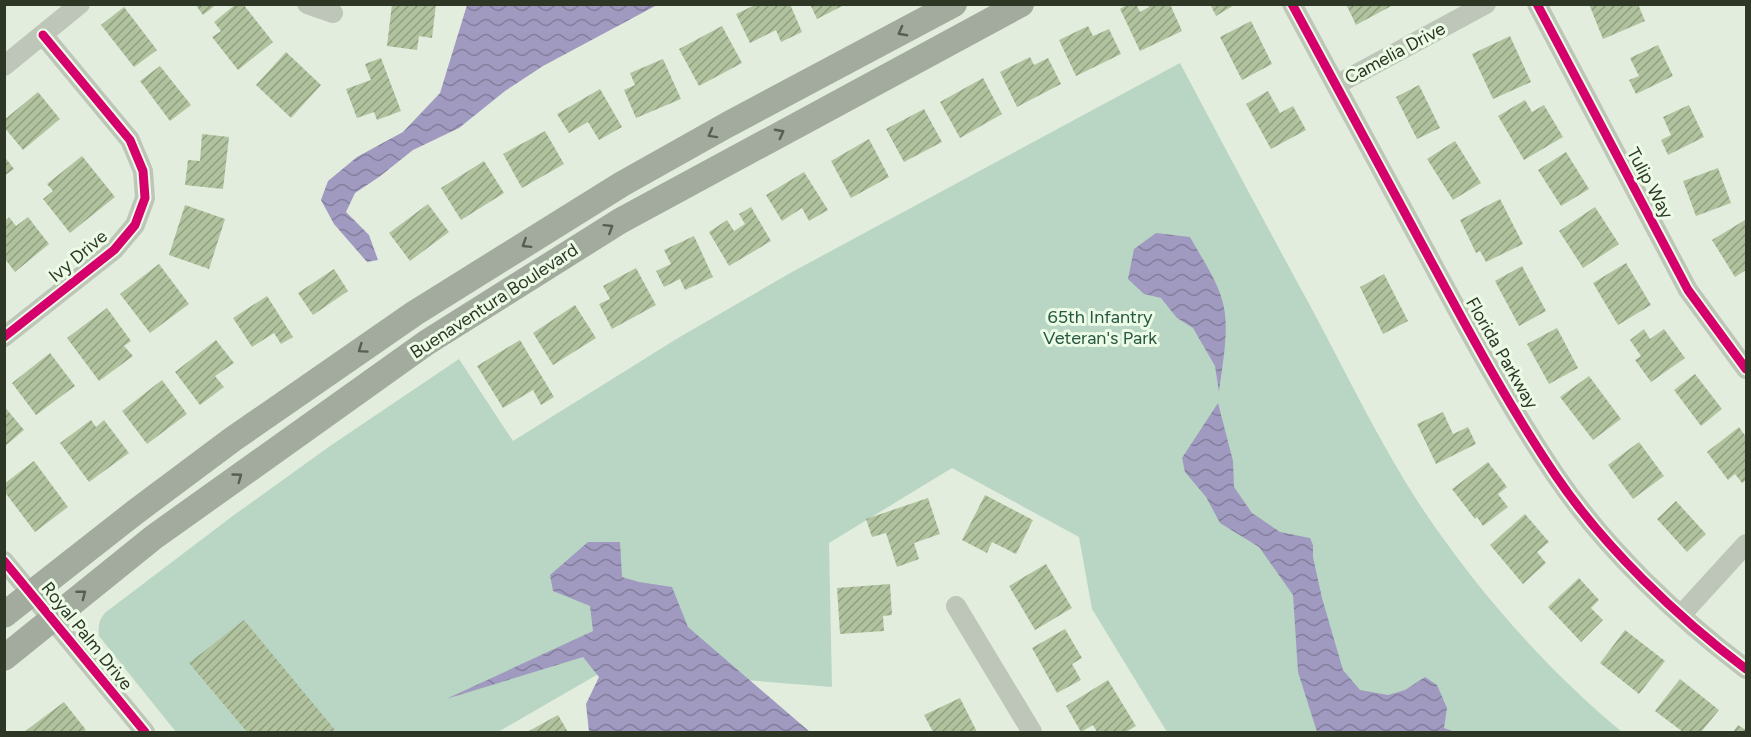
<svg xmlns="http://www.w3.org/2000/svg" width="1751" height="737" font-family="Figtree,sans-serif">
	<style>
		.park { fill: #b9d6c4 }
		.water { fill: url(#water-waves) }
		.building { fill: url(#building-hatch) }
		.lines { fill: none; stroke-linecap: round; stroke-linejoin: round }
		.minor { stroke: #bdc6b8; stroke-width: 20 }
		.major { stroke: #a2ab9d; stroke-width: 26 }
		.cycleway-casing { stroke: #ebfbe5; stroke-width: 13 }
		.cycleway { stroke: #d6006c; stroke-width: 9 }
		.oneway { stroke: #576050 }
		.labels { text-anchor: middle; stroke-width: 6; stroke-linejoin: round; paint-order: stroke }
		.street-label { font-size: 18px; fill: #2e3726; stroke: #ebfbe5 }
		.park-label { font-size: 18px; fill: #275743; stroke: #ebfbe5 }
	</style>
	<defs>
		<pattern id="water-waves" width="16" height="10" patternUnits="userSpaceOnUse" patternTransform="scale(1.5)"><rect width="16" height="10" fill="#a099c0"/><path d="M0 5q4-4 8 0t8 0" fill="none" stroke="#837e9c"/></pattern>
		<pattern id="building-hatch" width="6" height="6" patternUnits="userSpaceOnUse" patternTransform="scale(1.5)"><rect width="6" height="6" fill="#b1c39e"/><path d="M-1 1l2-2M0 6l6-6M5 7l2-2" fill="none" stroke="#909f81"/></pattern>
	</defs>
	<rect width="100%" height="100%" fill="#e3edde"/>
	<path class="park" d="M1180 63C1224 146 1268 229 1313 311 1347 375 1379 441 1418 502 1475 588 1543 666 1622 732H1167L1092 609 1079 537 952 468 829 543 832 687 607 669 498 732H176L99 636C98 626 99 619 106 612L234 515 330 446 459 359 513 441 678 338 792 272Z"/>
	<path class="water" d="M467 5H657L543 66 505 91 459 128 413 150 379 177 355 193 346 212 369 235 378 260 367 262 334 224 321 200 328 181 357 157 403 132 440 93Z
		M1156 233 1190 237C1202 259 1220 284 1224 308 1229 333 1222 367 1219 392L1215 366 1193 328 1177 318 1161 298 1144 294 1128 279 1134 249Z
		M1218 403 1233 461 1234 487 1252 513 1280 532 1310 538 1313 545V557L1322 598 1343 670 1360 690 1388 695 1405 690 1425 677 1437 685 1447 708 1444 728 1455 732H1317L1298 672 1293 595 1259 547 1220 523 1206 497 1185 472 1182 458Z
		M588 542H620L622 577 639 582 672 587 688 627 810 732H589L586 704 599 677 583 657 446 699 593 631 590 606 553 591 550 575Z"/>
	<path class="building" d="M195 4H217L203 15Z
		M236 4H243L273 42 238 70 212 37 221 31 214 22Z
		M392 4H436L432 38 419 36 417 50 387 46Z
		M757 4H790L802 32 781 42 776 30 750 43 736 14Z
		M810 4H846L817 19Z
		M1128 4H1136L1140 12 1149 7 1148 4H1170L1182 31 1140 51 1120 9Z
		M1210 4H1236L1216 16Z
		M1346 4H1395L1356 25Z
		M1589 4H1638L1645 21 1603 39Z
		M124 7 157 50 134 67 101 25Z
		M1251 21 1272 64 1242 80 1220 37Z
		M722 26 742 63 699 86 679 49Z
		M1088 26 1093 36 1109 29 1121 54 1076 76 1059 40Z
		M1510 36 1531 82 1493 99 1472 54Z
		M1658 45 1673 76 1636 94 1629 80 1639 76 1630 58Z
		M286 52 321 85 291 118 256 85Z
		M1030 57 1034 65 1048 58 1061 84 1017 107 1000 72Z
		M381 58 401 111 377 120 374 112 357 118 346 89 371 80 365 64Z
		M663 59 681 99 636 118 624 90 635 85 630 73Z
		M160 66 191 105 170 121 140 81Z
		M983 78 1002 114 960 138 940 102Z
		M1419 85 1440 128 1417 139 1396 97Z
		M600 89 622 127 599 140 588 122 569 133 557 114Z
		M1268 91 1280 113 1293 106 1306 130 1271 149 1246 104Z
		M38 92 60 119 23 150 4 127V120Z
		M1525 100 1532 112 1544 105 1563 137 1524 160 1498 116Z
		M1689 105 1704 137 1668 155 1661 140 1671 135 1663 117Z
		M924 109 942 142 904 162 886 129Z
		M545 131 564 164 522 188 503 154Z
		M202 134 229 137 223 189 185 185 188 160 200 161Z
		M869 139 889 177 851 198 831 161Z
		M1455 141 1481 183 1453 200 1427 159Z
		M1566 152 1589 189 1561 206 1538 170Z
		M4 156 14 169 4 176Z
		M82 156 115 197 70 233 43 199 53 191 47 184Z
		M484 161 504 193 461 220 441 188Z
		M1718 168 1731 203 1696 216 1683 181Z
		M804 172 828 210 809 221 802 208 782 221 766 195Z
		M1500 199 1523 244 1486 262 1480 251 1476 253 1460 220Z
		M428 204 449 232 410 261 389 233Z
		M185 205 225 219 209 269 169 255Z
		M751 207 771 241 729 266 709 232 727 220 734 231 745 224 739 214Z
		M1595 207 1619 244 1583 268 1559 231Z
		M9 217 16 226 28 217 49 244 15 272 5 259V221Z
		M1745 220 1746 222V270L1735 277 1712 240Z
		M694 236 713 277 685 290 680 279 664 287 656 271 671 264 664 250Z
		M1626 263 1651 305 1618 325 1593 283Z
		M159 264 189 304 150 333 120 294Z
		M1522 266 1546 311 1519 326 1495 281Z
		M636 268 656 305 612 329 599 304 610 299 603 286Z
		M334 269 348 291 313 315 298 293Z
		M1384 274 1408 321 1383 334 1360 287Z
		M267 296 293 337 281 344 274 333 252 347 233 318Z
		M575 305 596 338 553 365 533 333Z
		M107 308 131 341 124 346 133 356 99 381 67 338Z
		M1557 328 1578 368 1549 384 1527 344Z
		M1644 329 1650 339 1664 329 1685 358 1651 382 1635 360 1641 356 1630 340Z
		M216 340 234 363 215 376 224 387 200 405 175 372Z
		M520 340 554 397 541 405 533 390 503 408 477 366Z
		M50 353 75 386 36 415 12 383Z
		M1695 374 1722 409 1701 426 1674 390Z
		M1589 376 1621 419 1593 440 1560 397Z
		M162 380 187 414 147 444 122 411Z
		M4 406 24 430 4 447Z
		M1443 412 1453 434 1468 427 1476 444 1436 464 1417 424Z
		M91 420 96 427 104 420 129 453 89 482 60 443Z
		M1739 427 1746 437V480L1742 483 1735 474 1728 480 1707 452Z
		M1639 442 1664 476 1633 499 1608 465Z
		M34 461 68 507 35 532 4 491V484Z
		M1488 462 1507 487 1498 494 1508 507 1483 526 1477 517 1475 519 1452 489Z
		M985 495 1033 520 1016 554 992 542 987 553 962 540Z
		M928 498 940 534 914 543 919 559 897 567 886 533 872 537 866 519Z
		M1676 501 1706 534 1687 552 1657 519Z
		M1525 514 1549 542 1537 552 1546 563 1523 584 1490 545Z
		M1046 564 1072 608 1035 630 1009 586Z
		M1579 578 1599 600 1591 608 1603 620 1581 642 1548 607Z
		M890 584 892 615 883 616 884 631 840 634 837 588Z
		M244 620 335 730 332 732H247L189 663Z
		M1065 629 1082 658 1072 664 1081 680 1057 693 1032 648Z
		M1625 630 1665 661 1639 694 1600 663Z
		M1680 679 1719 710 1701 732H1683L1655 711Z
		M1108 680 1136 726 1126 732H1097L1093 725 1081 732 1066 706Z
		M960 698 977 732H933L924 715Z
		M64 702 86 730 82 732H24Z
		M558 715 568 732H527Z
		M1738 725 1746 730V732H1733Z"/>
	<g class="lines">
		<path class="minor" d="M307 4 333 13
			M1292 4C1337 87 1381 170 1426 252 1467 328 1508 405 1556 476 1605 548 1677 617 1746 669
			M1537 4 1688 290 1746 369
			M4 66 80 4
			M1336 85 1486 4
			M4 337 114 250 135 225 145 198 143 171 130 140 43 35
			M4 561 145 732
			M956 606 1032 732
			M1681 615 1746 544"/>
		<path class="major" d="M4 615 134 513 233 439 415 313 622 184 727 125 954 4
			M4 658 154 537 426 343 620 221 1021 4"/>
		<g class="cycleway-casing">
			<path id="cycleway" d="M1292 4C1337 87 1381 170 1426 252 1467 328 1508 405 1556 476 1605 548 1677 617 1746 669
				M1537 4 1688 290 1746 369
				M4 337 114 250 135 225 145 198 143 171 130 140 43 35
				M4 561 145 732"/>
		</g>
		<use href="#cycleway" class="cycleway"/>
	</g>
	<defs><path id="oneway-chevron" d="M-2-3.5L2.5 0L-2 3.5" fill="none" stroke-width="1.6" stroke-linecap="round" stroke-linejoin="round" transform="scale(1.5)"/></defs>
	<g class="oneway">
		<use href="#oneway-chevron" transform="translate(902 32) rotate(152)"/>
		<use href="#oneway-chevron" transform="translate(780 133) rotate(-28)"/>
		<use href="#oneway-chevron" transform="translate(712 134) rotate(151)"/>
		<use href="#oneway-chevron" transform="translate(609 228) rotate(-32)"/>
		<use href="#oneway-chevron" transform="translate(526 244) rotate(148)"/>
		<use href="#oneway-chevron" transform="translate(362 349) rotate(145)"/>
		<use href="#oneway-chevron" transform="translate(238 477) rotate(-36)"/>
		<use href="#oneway-chevron" transform="translate(82 594) rotate(-38)"/>
	</g>
	<g class="labels">
		<g class="street-label">
			<text transform="translate(1395 53) rotate(-28)" y="6">Camelia Drive</text>
			<text transform="translate(1650 183) rotate(62)" y="6">Tulip Way</text>
			<text transform="translate(78 256) rotate(-40)" y="6">Ivy Drive</text>
			<text transform="translate(494 301) rotate(-33)" y="6">Buenaventura Boulevard</text>
			<text transform="translate(1502 353) rotate(60)" y="6">Florida Parkway</text>
			<text transform="translate(87 636) rotate(51)" y="6">Royal Palm Drive</text>
		</g>
		<g class="park-label">
			<text x="1100" y="323">65th Infantry<tspan x="1100" dy="21">Veteran's Park</tspan></text>
		</g>
	</g>
	<rect width="1751" height="737" fill="none" stroke="#2e3726" stroke-width="12"/>
</svg>
